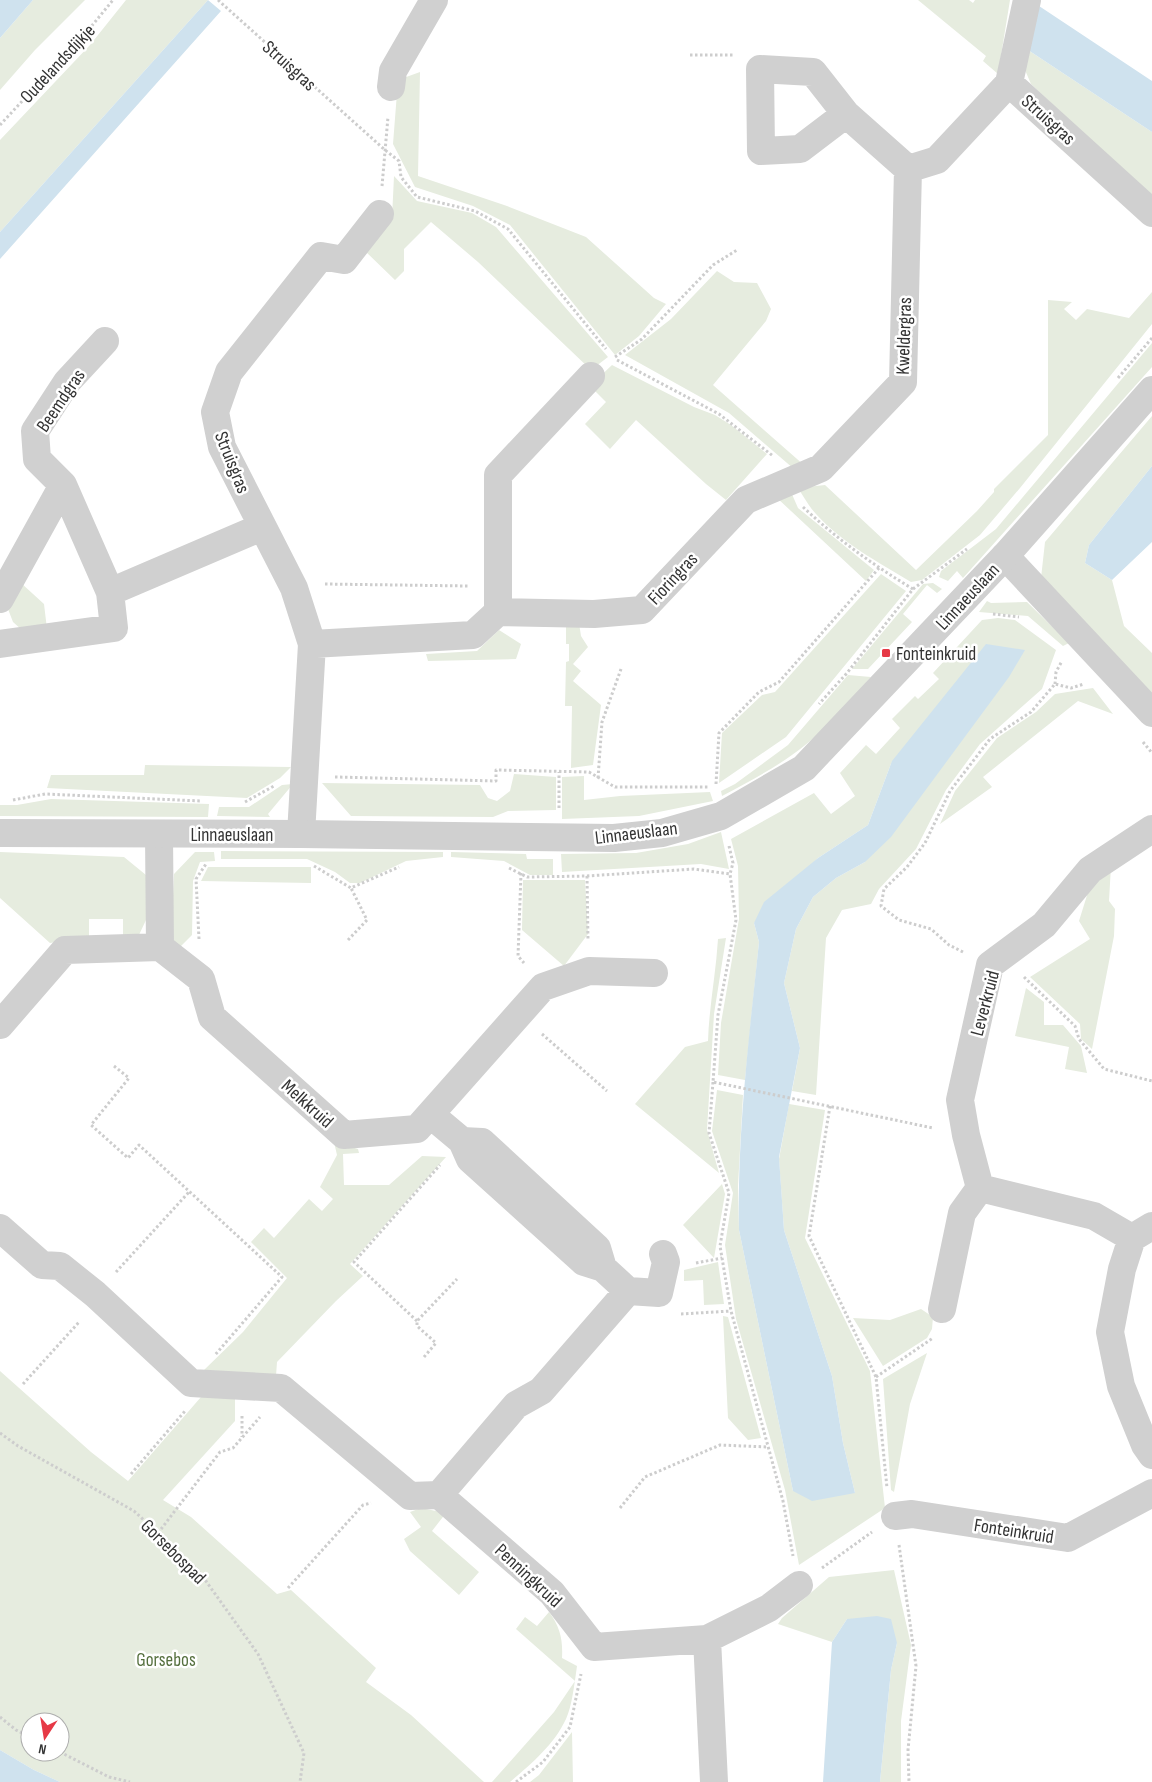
<svg xmlns="http://www.w3.org/2000/svg" width="1152" height="1782" font-family="'Sofia Sans Condensed',sans-serif">
	<style>
		.green { fill: #e6ecdf; fill-rule: evenodd }
		.water { fill: #cfe2ee }
		.lines { fill: none; stroke-linecap: round; stroke-linejoin: round }
		.path { stroke: #cdcdcd; stroke-width: 3; stroke-dasharray: 2.5 2.5; stroke-linecap: butt }
		.minor { stroke: #d0d0d0; stroke-width: 28 }
		.tertiary { stroke: #d0d0d0; stroke-width: 28 }
		.poi-dot { fill: #e63946; stroke: #fff; stroke-width: 2 }
		.labels { text-anchor: middle; stroke-width: 5; stroke-linejoin: round; paint-order: stroke }
		.street-label { font-size: 19px; fill: #333; stroke: #fff }
		.poi-label { font-size: 19px; fill: #333; stroke: #fff; text-anchor: start }
		.park-label { font-size: 19px; fill: #56703f; stroke: #fff }
	</style>
	<rect width="100%" height="100%" fill="#fff"/>
	<path class="green" d="M33 0H85L35 50 0 90V38Z
		M126 0H208L0 232V140L90 45Z
		M918 0H969L973 3 975 0H1010L998 74 983 61 986 56Z
		M1025 48 1152 132V199L1031 84 1022 63Z
		M420 72 418 176 507 206 586 237 654 298 666 304 639 336 615 355 510 225 473 206 415 187 393 144 398 80Z
		M394 176 417 201 472 213 496 227 608 357 591 370 478 262 431 222 404 249V271L395 280 364 250 392 218Z
		M717 271 734 282 757 283 771 309 766 321 713 385 805 466 794 469 729 413 625 355 671 319Z
		M1152 292V324L1020 488 980 535 922 580 911 582C878 562 842 543 816 514 809 507 804 497 798 488L825 485 916 570 977 511 994 492V489L1048 435V300L1072 302 1064 309 1076 320 1087 309 1129 318Z
		M1152 343V367L963 578 957 571 948 581 939 577 941 571 996 529Z
		M612 365 694 407 715 415 731 425 767 454 726 500 706 484 636 420 610 449 585 424 606 402 590 386Z
		M1152 416V466L1089 545 1085 563 1112 580 1124 626 1152 653V696L1041 578 1045 542Z
		M791 492 798 508 874 570 866 581 776 497Z
		M881 574 906 591 786 737 719 783 722 733 762 695 775 692Z
		M21 583 44 604 47 629 22 630 13 622 8 609Z
		M933 583 942 589 937 593 927 585 903 614 912 622 868 669H852L923 584Z
		M987 601 991 603 1027 602 1069 643 1063 646 1028 616 979 612Z
		M998 618 1015 620 1056 650 1042 689 980 744 946 790 916 849 879 889 871 904 842 910 826 938 816 1095 792 1091 800 1048 784 983 796 929 813 897 836 878 865 862 892 761 868 825 818 858 754 923 759 942 745 1080 718 1075 721 1023 739 919 738 866 731 839 814 793 831 814 855 796 840 773 866 745 876 754 900 728 892 719 915 696 918 699 939 679 933 673 982 620Z
		M566 623H579L581 636 588 647 573 664 581 671 573 681 601 705 593 765 571 768 572 706H565L566 662 569 661V644H566Z
		M499 630 521 644 516 659 428 661 426 654 477 651Z
		M848 675 871 677C850 701 830 726 804 746 779 766 750 781 722 796L721 791 735 784 788 745Z
		M1093 688 1113 714 1078 701 983 777 992 787 940 824 955 791 997 738 1036 712 1055 694Z
		M145 765 291 767 280 778 247 798 47 788 51 775H144Z
		M514 774 556 777V810L508 811 493 817 351 816 322 783 480 785 488 798 497 801 510 791Z
		M584 776V800L620 796 710 792 713 801 639 816 562 819V777Z
		M293 784 268 814 270 817 217 816 219 807H249L282 785Z
		M51 799 209 804 208 817 0 816V805H17Z
		M721 832 729 869 701 864 562 872 561 854 636 853 688 844Z
		M221 851 443 852V857L406 861 360 883H350L335 872 307 859H221Z
		M0 852 124 857 146 875V920L138 937H123V919H89V937L50 943 0 898Z
		M195 852H214L215 861 200 862 193 881 192 935 180 947 171 940 174 874Z
		M451 852 526 854 527 859H553V875H530L504 861 451 857Z
		M1111 866 1109 901 1115 909 1114 936 1092 1049 1081 1039 1080 1024 1030 977 1090 939 1079 921 1089 889Z
		M208 867H311V883L201 881Z
		M523 880H585L588 934 564 966 522 930Z
		M726 938 714 1014 707 1130 719 1173 635 1104 685 1047 708 1041C709 1007 716 973 718 939Z
		M1026 988 1044 1002V1025H1063L1081 1046 1087 1073 1065 1069 1069 1047 1015 1036Z
		M717 1090 743 1095 738 1186 739 1230 793 1491 855 1493 843 1443 832 1376 784 1230 779 1159 789 1104 825 1110 805 1238 870 1371 885 1508 799 1565 785 1490 736 1319 725 1245 733 1193 712 1131Z
		M334 1142 358 1149 359 1153 343 1154 344 1185H389L422 1156 446 1157 350 1264 363 1276 336 1301 277 1362 276 1376 203 1371 243 1332 287 1278 251 1242 264 1228 274 1238 309 1199 322 1211 333 1199 320 1187 337 1155Z
		M722 1184 725 1194 714 1258 683 1225Z
		M718 1262 724 1304 704 1305 703 1280 684 1281V1270Z
		M921 1309 933 1317 932 1329 927 1338 883 1366 853 1318 890 1320Z
		M723 1316 728 1317 761 1438 748 1440 728 1418Z
		M927 1353 910 1404 894 1492 891 1490 883 1379Z
		M0 1371 91 1452 128 1481 201 1397 235 1395V1421L163 1500 191 1517 277 1594 291 1590 376 1668 366 1682 411 1715 484 1782H60L34 1770 0 1750ZM30 1722H60V1752H30Z
		M421 1508 446 1513 432 1531 479 1572 459 1595 410 1551 404 1539 421 1527 410 1512Z
		M894 1570 911 1645 901 1721V1782H880L891 1670 897 1643 847 1619 832 1642 778 1624 782 1618 829 1577Z
		M549 1612C560 1627 563 1639 562 1658L577 1666C575 1680 572 1707 566 1719 554 1745 531 1764 510 1782H492L554 1712 575 1681 516 1629 525 1617 537 1626Z
		M572 1732 573 1782H530L539 1775Z"/>
	<path class="water" d="M0 0H33L0 38Z
		M208 0 221 11 0 259V232Z
		M1030 0 1152 81V132L1025 48Z
		M1152 466V542L1112 580 1085 563 1089 545Z
		M986 644 1025 650 1009 677 891 837 865 862 836 878 813 897 796 929 784 983 800 1048 779 1157 784 1230 832 1376 843 1443 855 1493 812 1501 793 1491 739 1230C737 1133 749 1038 759 942L754 923 764 902 818 858 868 825 892 761Z
		M877 1616 891 1619 897 1643 891 1670 880 1782H823L832 1642 847 1619Z
		M0 1750 34 1770 60 1782H0Z"/>
	<g class="lines">
		<path class="path" d="M218 0 385 150 399 161 401 177 417 197 475 211 508 229 606 349
			M690 55H734
			M0 125 90 28 113 0
			M382 186 388 117
			M615 357 642 339 713 265 737 250
			M617 360 719 414 773 456
			M1118 378 1152 338
			M803 507C837 539 873 565 913 589L847 673 819 704
			M325 584 468 586
			M913 589 967 549
			M993 614 1019 617
			M1055 684 1056 672 1062 661
			M1143 742 1152 753
			M335 777 496 781V770L589 772 615 787H708
			M598 778 602 722 621 669
			M716 784 719 733 759 692 779 682 879 568
			M13 800 45 794 201 801
			M245 802 274 786
			M559 808V772
			M729 846 733 863 730 874
			M314 866 351 888 399 867
			M509 868 527 877 587 876 694 869 730 874 736 920 718 1015 713 1082 933 1128
			M521 873 518 956 524 963
			M587 876 588 941
			M199 939 196 879 206 864
			M348 940 367 920 351 888
			M963 952 949 945 931 929 899 920 881 906 884 889 907 867 925 843 950 791 990 739 1031 712 1055 684 1071 688 1084 684
			M1024 977 1075 1026 1079 1039 1104 1069 1152 1081
			M542 1034 607 1091
			M114 1066 129 1078 91 1125 128 1158 139 1145 282 1277 215 1355
			M713 1082 709 1133 729 1193 720 1246 731 1311 783 1501 793 1556
			M830 1106 809 1236 876 1377 887 1488
			M696 1263 722 1258
			M116 1272 189 1192
			M681 1314 731 1311
			M417 1321 354 1262 440 1165
			M424 1357 436 1343 417 1326V1321L457 1279
			M876 1377 933 1338
			M23 1384 80 1321
			M242 1416V1437
			M0 1433 18 1446 134 1511 198 1570 258 1654 304 1753 300 1782
			M131 1474 185 1411
			M620 1508 645 1477 720 1445 768 1447
			M158 1533 220 1452 233 1448 260 1417
			M899 1545 916 1666 908 1750 909 1782
			M822 1568 872 1532
			M288 1588 363 1505 371 1503
			M0 1717 16 1730 30 1737
			M60 1752 109 1777 130 1782
			M516 1782 543 1762 570 1727 581 1674"/>
		<path class="minor" d="M1027 0 1009 83 1152 213
			M391 87 393 71 434 0
			M846 114 800 149 761 151 760 69 813 72 846 114 908 169
			M105 341 67 382 35 431 37 459 63 485 110 592
			M1005 556 1152 713
			M0 599 63 485
			M498 612V475L591 376
			M0 644 114 628 110 592 262 527
			M312 644 473 635 498 612 594 614 642 610 746 500 821 468 903 382 908 169 937 160 1009 83
			M159 834 160 947
			M301 834 312 644 294 588 222 447 215 412 229 372 321 256 344 260 380 214
			M0 1025 65 950 160 947 201 979 212 1017 344 1135 417 1129 543 987 589 971 654 973
			M431 1115 462 1141 470 1159 584 1262 603 1268 628 1291 659 1293 666 1262 663 1254
			M462 1141 482 1142 597 1248 603 1268
			M1152 1226 1132 1238 1122 1269 1110 1332 1121 1386 1145 1445 1152 1455
			M0 1228 42 1265 60 1266 95 1294 191 1383 281 1388 410 1496 439 1495 552 1593 594 1647 707 1639 769 1608 799 1585
			M1132 1238 1094 1216 980 1188 966 1135 960 1100 990 965 1044 925 1090 870 1152 829
			M942 1309 962 1213 980 1188
			M439 1495 516 1405 541 1391 628 1291
			M895 1516 912 1514 1068 1538 1152 1493
			M707 1639 714 1782"/>
		<path class="tertiary" d="M0 833 301 834 614 838 662 833 721 816 804 768 1005 556 1152 390"/>
	</g>
	<rect class="poi-dot" x="881" y="648" width="10" height="10" rx="2.5"/>
	<g class="labels">
		<g class="street-label">
			<text transform="translate(57 63) rotate(-47)" y="7">Oudelandsdijkje</text>
			<text transform="translate(290 65) rotate(42)" y="7">Struisgras</text>
			<text transform="translate(1049 119) rotate(42)" y="7">Struisgras</text>
			<text transform="translate(903 336) rotate(-88)" y="7">Kweldergras</text>
			<text transform="translate(60 400) rotate(-56)" y="7">Beemdgras</text>
			<text transform="translate(233 462) rotate(68)" y="7">Struisgras</text>
			<text transform="translate(672 578) rotate(-47)" y="7">Fioringras</text>
			<text transform="translate(967 596) rotate(-47)" y="7">Linnaeuslaan</text>
			<text transform="translate(636 832) rotate(-7)" y="7">Linnaeuslaan</text>
			<text x="232" y="841">Linnaeuslaan</text>
			<text transform="translate(984 1003) rotate(-75)" y="7">Leverkruid</text>
			<text transform="translate(308 1103) rotate(42)" y="7">Melkkruid</text>
			<text transform="translate(1014 1530) rotate(9)" y="7">Fonteinkruid</text>
			<text transform="translate(174 1551) rotate(45)" y="7">Gorsebospad</text>
			<text transform="translate(529 1575) rotate(43)" y="7">Penningkruid</text>
		</g>
		<g class="poi-label">
			<text x="896" y="660">Fonteinkruid</text>
		</g>
		<g class="park-label">
			<text x="166" y="1666">Gorsebos</text>
		</g>
	</g>
	<g transform="translate(45 1737) rotate(192)"><circle r="24" fill="#ffffff" stroke="#adadad"/>
	<path d="M0-4L9 19L0 12L-9 19Z" fill="#e63946"/>
	<text y="-8" font-size="14" font-weight="bold" text-anchor="middle" fill="#333333">N</text>
	</g>
</svg>
